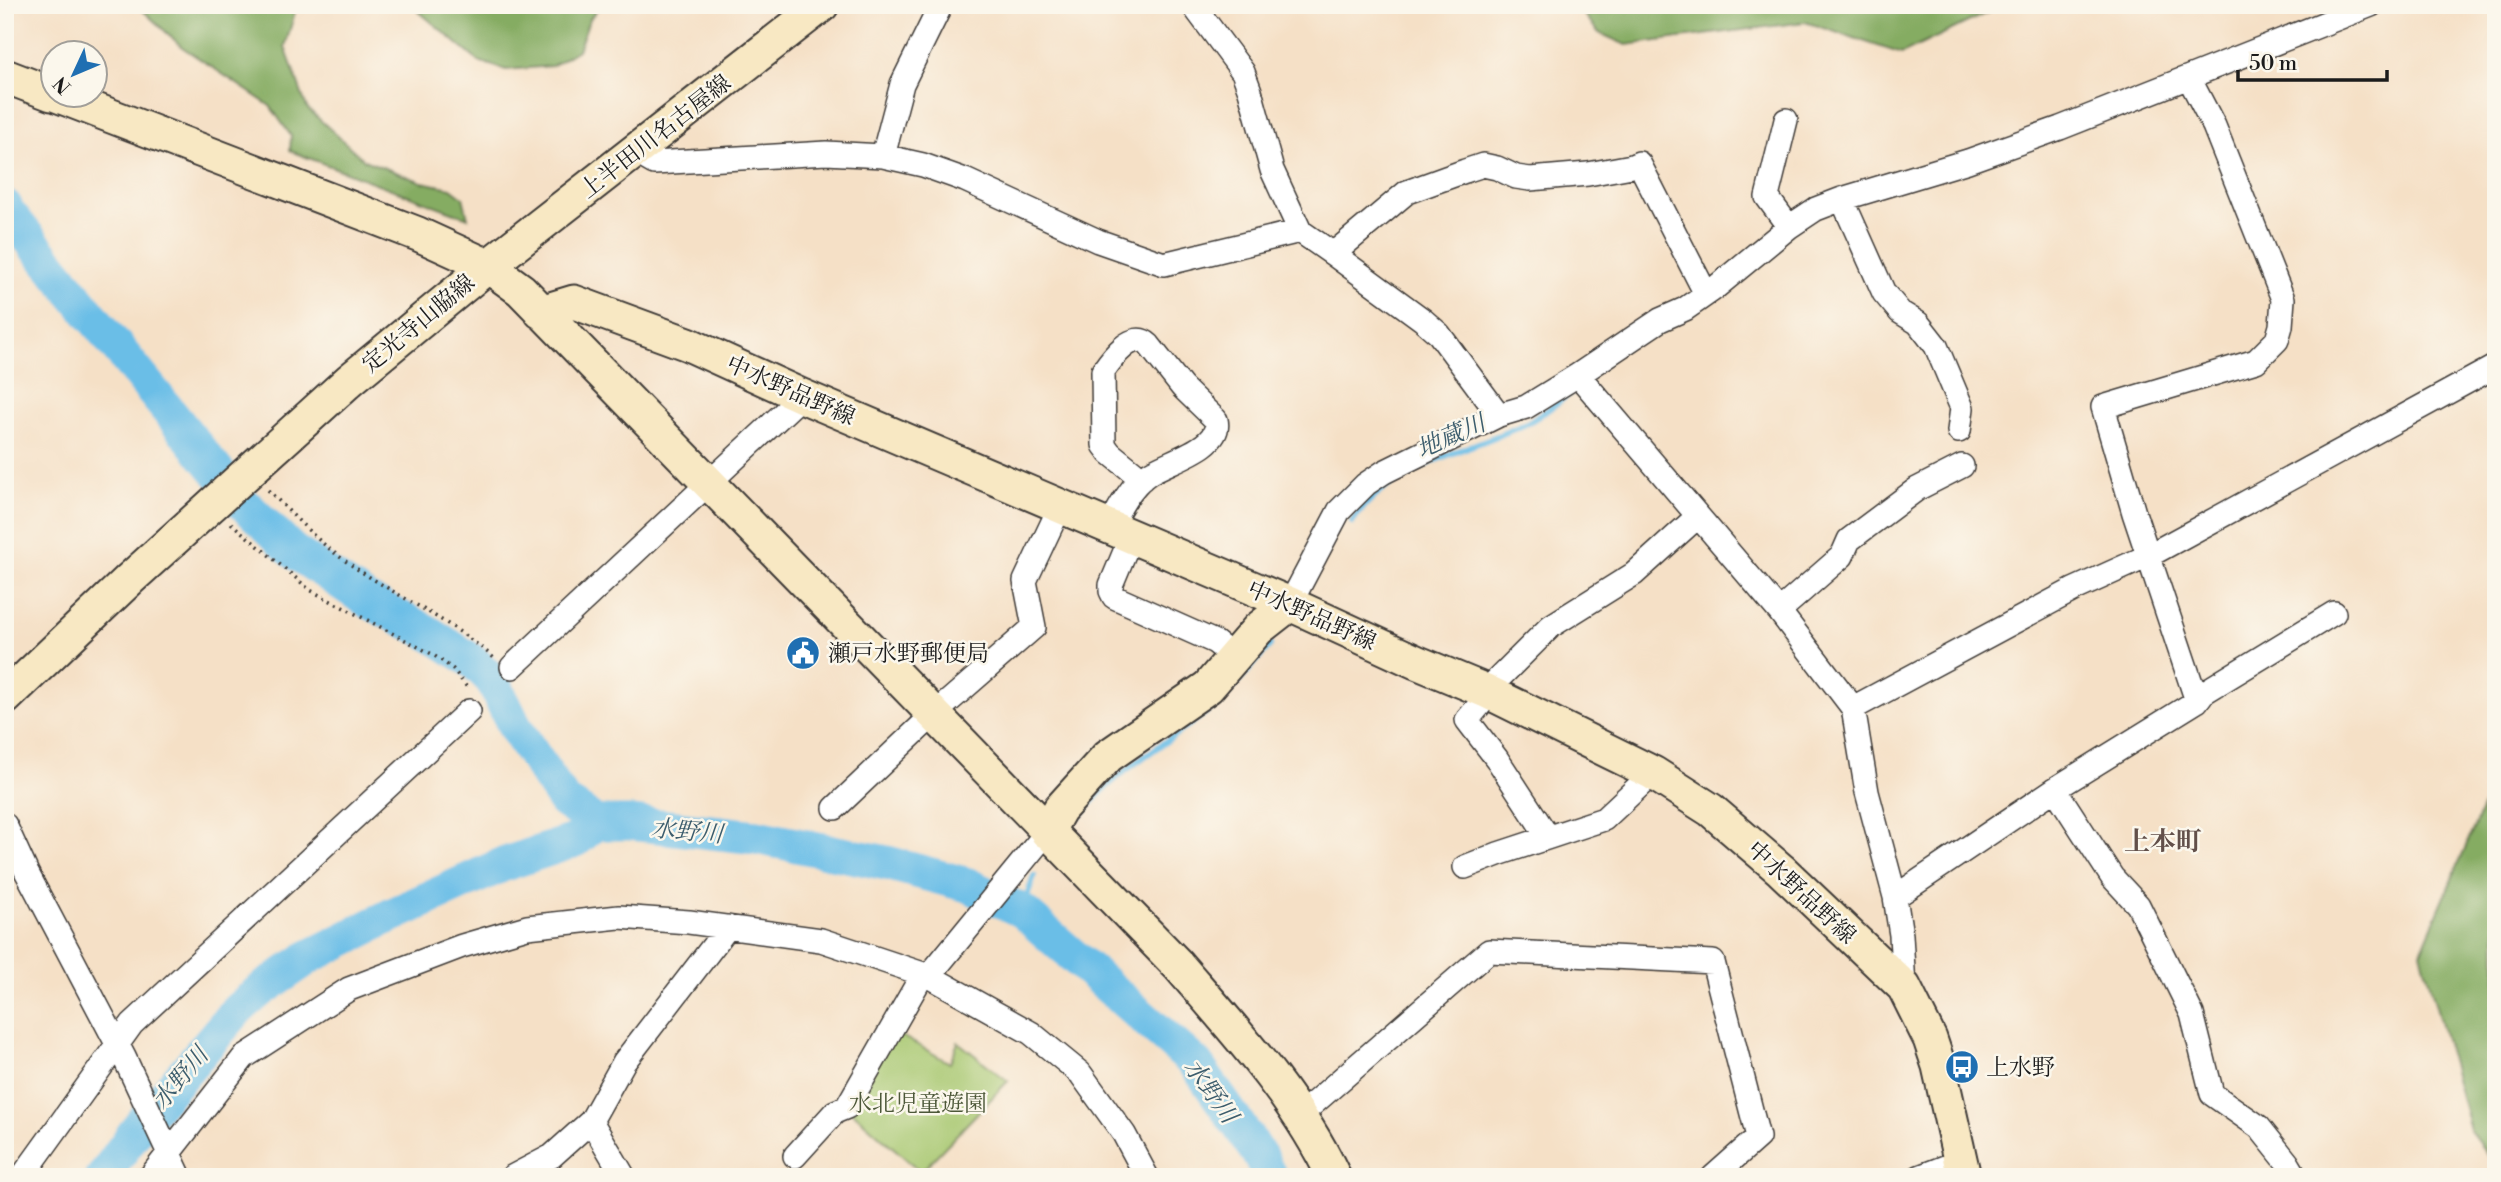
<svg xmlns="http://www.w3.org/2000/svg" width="2501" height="1182" font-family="'Libre Bodoni','Noto Serif JP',serif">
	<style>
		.green { fill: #a7c770; stroke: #627246; stroke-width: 2 }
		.forest { fill: #85ac62; stroke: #50643f; stroke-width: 2 }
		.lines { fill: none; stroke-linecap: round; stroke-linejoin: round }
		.stream { stroke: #6bbee7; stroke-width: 6 }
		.river { stroke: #6bbee7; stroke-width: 35 }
		.street-casing { stroke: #3d3936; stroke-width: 26 }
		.secondary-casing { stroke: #3d3936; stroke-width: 37 }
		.path { stroke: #3d3936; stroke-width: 3.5; stroke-dasharray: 2 5; stroke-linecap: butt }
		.street { stroke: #fff; stroke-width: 23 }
		.secondary { stroke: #f8e8c3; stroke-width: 33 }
		.labels { text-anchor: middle; stroke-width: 5; stroke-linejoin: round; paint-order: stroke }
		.street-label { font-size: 23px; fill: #1c1c1c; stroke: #fbf7ec }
		.poi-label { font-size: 23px; fill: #1c1c1c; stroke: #fbf7ec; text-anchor: start }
		.park-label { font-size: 23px; fill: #4d5839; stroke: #fbf7ec }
		.water-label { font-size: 24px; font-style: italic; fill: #3c5d6d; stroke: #fbf7ec }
		.quarter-label { font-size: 26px; font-weight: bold; fill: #62504a; stroke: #fbf7ec }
	</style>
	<rect width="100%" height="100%" fill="#fbf7ec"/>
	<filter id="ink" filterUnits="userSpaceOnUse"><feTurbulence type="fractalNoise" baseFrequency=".0143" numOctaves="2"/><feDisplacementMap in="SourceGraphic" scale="14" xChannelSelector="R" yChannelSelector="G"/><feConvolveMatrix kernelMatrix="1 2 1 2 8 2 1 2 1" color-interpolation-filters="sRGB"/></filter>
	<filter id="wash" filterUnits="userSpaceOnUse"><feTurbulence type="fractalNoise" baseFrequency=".00686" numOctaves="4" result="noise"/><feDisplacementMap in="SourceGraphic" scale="28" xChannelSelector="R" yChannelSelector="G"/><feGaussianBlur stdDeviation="1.57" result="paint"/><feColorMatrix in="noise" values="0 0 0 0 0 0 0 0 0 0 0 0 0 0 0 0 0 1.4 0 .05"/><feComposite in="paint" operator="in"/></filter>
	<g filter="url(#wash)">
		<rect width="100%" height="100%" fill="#f5e0c6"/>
		<path class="green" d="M891 1030 950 1063 958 1042 1008 1081 921 1172 847 1107Z"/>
		<path class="forest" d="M137 5H297L285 47 307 108 364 160 422 182 451 188 463 197 468 218 290 151 291 136 270 106 182 47Z
			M411 5H510L529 8 539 5H601L589 20 578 50 552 66 506 70 478 61Z
			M1576 5H2003L1902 54 1805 22 1626 45 1599 33Z
			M2496 775V1165L2471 1133 2421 952Z"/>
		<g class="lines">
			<path class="stream" d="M1352 522C1387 467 1467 451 1523 425 1540 417 1556 403 1572 392
				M1080 816C1116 768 1171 742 1216 704 1236 688 1253 664 1270 645
				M1022 911 1034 876"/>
			<path class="river" d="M5 206 8 212 241 501 293 551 368 601 426 631 474 662 492 680 516 729 564 801 596 823
				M103 1177 142 1122 236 1011 257 993 309 957 388 917 502 865 576 840 596 823H631L756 837 887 863 968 885 1022 911 1196 1064 1260 1156 1270 1177"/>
		</g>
	</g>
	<g filter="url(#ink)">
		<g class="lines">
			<g class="street-casing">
				<path id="street" d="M1193 5 1243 72 1250 91 1272 170 1300 231 1333 254 1423 320 1439 334 1499 415
					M1786 120 1767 197 1789 227
					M635 152 654 163 826 153 883 156 923 165 965 180 1098 241 1164 264 1300 231
					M883 156 902 84 941 5
					M1842 199 1884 293 1900 312 1918 323 1936 346 1962 408 1959 431
					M1333 254 1407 192 1465 171 1483 165 1497 168 1516 177 1530 179 1588 174 1632 166 1639 163 1706 294
					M1578 375 1779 611 1853 708 1867 792 1895 897 1901 935 1904 987
					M1109 528C1118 510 1131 485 1148 474 1166 461 1223 448 1216 420L1182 387 1149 345C1133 329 1112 358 1103 371L1104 445 1110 453 1142 479
					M1131 537 1111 585V591L1114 597 1215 642 1234 657
					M1290 604 1339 511 1366 484 1384 472 1499 415 1526 407 1578 375 1660 320 1685 309 1715 288 1789 227 1816 209 1842 199 1968 161 2060 128 2371 5
					M1779 611 1842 556 1849 540 1917 489 1962 466
					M512 667 802 396
					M2197 701 2203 693 2334 613
					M1853 708 2075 589 2148 556 2496 366
					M2055 789 2112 877 2138 905 2192 1014 2212 1094 2259 1127 2287 1162 2296 1177
					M835 808 933 715 1034 627 1025 581 1060 507
					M5 825 27 873 124 1057 180 1177
					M1548 837 1497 759 1467 720 1483 701 1486 691 1551 626 1634 574 1697 517
					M1465 867 1498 854 1604 819 1653 773
					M1895 897 2055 789 2197 701 2134 513 2103 407 2256 361 2277 340 2281 326 2283 299 2214 126 2189 78
					M929 976 1047 832
					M1299 1116 1489 951 1713 962 1758 1137 1713 1177
					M591 1121 624 1177
					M795 1156 835 1112 847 1107 923 974
					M22 1177 132 1024 469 711
					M150 1177 244 1057 349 989 462 946 527 927 619 917 689 922 821 940 929 976 1031 1033 1080 1073 1124 1134 1147 1177
					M512 1177 552 1156 591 1121 624 1062 728 927
					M1919 1177 1961 1161"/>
			</g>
			<g class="secondary-casing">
				<path id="secondary" d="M5 76 52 94
					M54 94 418 234 488 266 521 290 1178 965C1235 1031 1296 1097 1334 1177
					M541 312 574 302 688 344 802 396 1290 604 1416 662 1486 691 1653 773 1711 810 1781 870 1904 987 1930 1039 1939 1066 1964 1177
					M5 698 130 579 350 380 488 266 822 5
					M1047 832 1060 809 1108 756 1208 687 1258 629 1290 604"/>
			</g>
			<path class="path" d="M268 490C293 515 316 540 344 560 393 595 448 618 494 658
				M231 523 310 590 432 654 453 669 469 690"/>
			<use href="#street" class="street"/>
			<use href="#secondary" class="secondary"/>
		</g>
	</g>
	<defs>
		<g id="civic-disc" transform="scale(1.75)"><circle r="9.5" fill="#1f6fb2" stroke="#fbf7ec"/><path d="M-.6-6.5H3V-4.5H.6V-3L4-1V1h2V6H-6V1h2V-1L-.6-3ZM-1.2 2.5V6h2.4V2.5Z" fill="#fff"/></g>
		<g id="bus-disc" transform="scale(1.75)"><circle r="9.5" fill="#1f6fb2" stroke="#fbf7ec"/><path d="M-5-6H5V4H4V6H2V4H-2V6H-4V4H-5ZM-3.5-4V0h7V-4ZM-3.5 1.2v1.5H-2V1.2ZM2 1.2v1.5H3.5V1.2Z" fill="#fff"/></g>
	</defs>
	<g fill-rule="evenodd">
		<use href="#civic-disc" x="803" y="653"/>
		<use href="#bus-disc" x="1962" y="1067"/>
	</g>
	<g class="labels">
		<g class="street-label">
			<text transform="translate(655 136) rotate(-38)" y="8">上半田川名古屋線</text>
			<text transform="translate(418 323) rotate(-40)" y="8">定光寺山脇線</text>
			<text transform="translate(791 390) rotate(24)" y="8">中水野品野線</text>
			<text transform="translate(1312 615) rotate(24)" y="8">中水野品野線</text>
			<text transform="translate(1802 892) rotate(43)" y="8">中水野品野線</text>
		</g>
		<g class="poi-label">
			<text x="828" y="661">瀬戸水野郵便局</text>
			<text x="1986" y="1075">上水野</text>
		</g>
		<g class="park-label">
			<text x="918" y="1111">水北児童遊園</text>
		</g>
		<g class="water-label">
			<text transform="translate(1451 436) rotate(-24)" y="8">地蔵川</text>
			<text transform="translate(687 831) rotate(5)" y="8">水野川</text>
			<text transform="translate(180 1078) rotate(-50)" y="8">水野川</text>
			<text transform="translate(1211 1091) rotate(54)" y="8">水野川</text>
		</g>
		<g class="quarter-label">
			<text x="2163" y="850">上本町</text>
		</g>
	</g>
	<rect width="2501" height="1182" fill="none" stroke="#fbf7ec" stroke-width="28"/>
	<g transform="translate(74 74) rotate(226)"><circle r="33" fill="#fbf7ec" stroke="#a29f99" stroke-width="2"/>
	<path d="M0-5L12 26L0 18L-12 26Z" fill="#1f6fb2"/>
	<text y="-10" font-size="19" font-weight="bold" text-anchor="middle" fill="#1c1c1c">N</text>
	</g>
	<path d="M2238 70v10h149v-10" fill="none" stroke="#1c1c1c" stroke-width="3.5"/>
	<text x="2249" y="70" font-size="21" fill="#1c1c1c" stroke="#fbf7ec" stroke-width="5" paint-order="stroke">50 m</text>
</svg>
